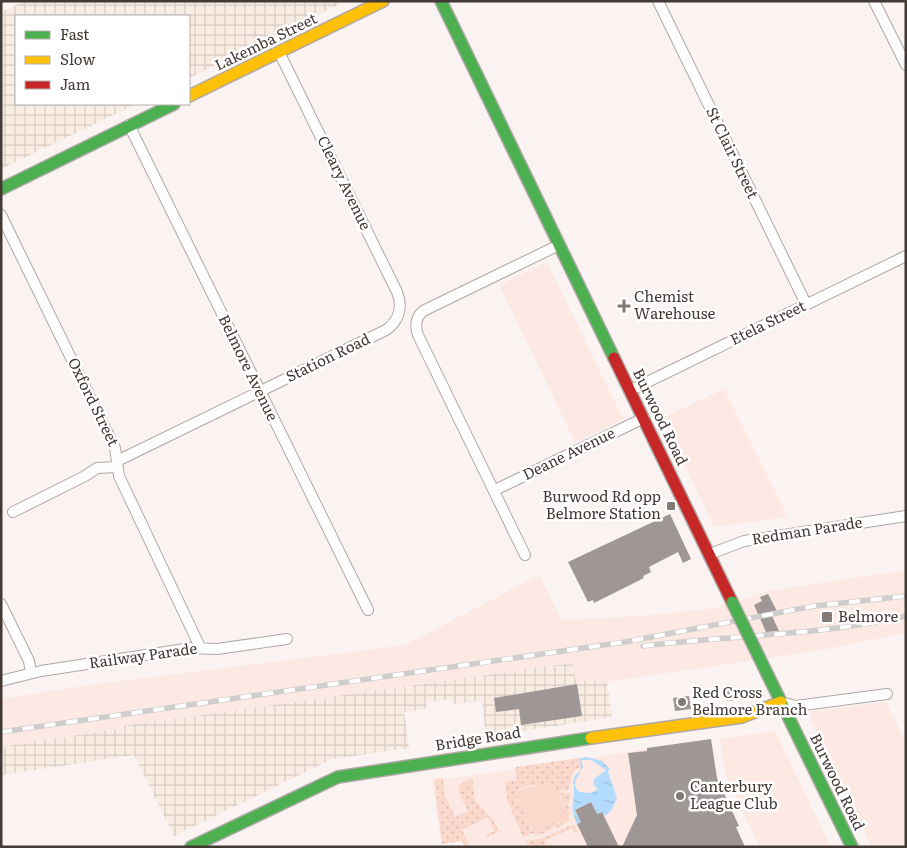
<svg xmlns="http://www.w3.org/2000/svg" width="907" height="848" font-family="Literata,serif">
	<style>
		.built { fill: #fce9e3 }
		.industrial { fill: url(#industrial-grid) }
		.grass { fill: #fad9cc }
		.park { fill: url(#park-dots) }
		.water { fill: url(#water-ripples); fill-rule: evenodd }
		.building { fill: #9f9795 }
		.lines { fill: none; stroke-linecap: round; stroke-linejoin: round }
		.street-casing { stroke: #afa8a6; stroke-width: 12 }
		.fast-casing { stroke: #afa8a6; stroke-width: 14 }
		.slow-casing { stroke: #afa8a6; stroke-width: 14 }
		.jam-casing { stroke: #afa8a6; stroke-width: 14 }
		.street { stroke: #fefdfd; stroke-width: 10 }
		.fast { stroke: #4caf50; stroke-width: 11 }
		.slow { stroke: #ffc107; stroke-width: 11 }
		.jam { stroke: #c62828; stroke-width: 11 }
		.rail-casing { stroke: #d0cecd; stroke-width: 5.5 }
		.rail { stroke: #fff; stroke-width: 4; stroke-dasharray: 11; stroke-linecap: butt }
		.fast-bridge-casing { stroke: #afa8a6; stroke-width: 14; stroke-linecap: butt }
		.fast-bridge { stroke: #4caf50; stroke-width: 11 }
		.poi-dot { fill: #837a77; stroke: #fff; stroke-width: 2 }
		.labels { text-anchor: middle; stroke-width: 5; stroke-linejoin: round; paint-order: stroke }
		.street-label { font-size: 15px; fill: #433935; stroke: #fff }
		.poi-label { font-size: 15px; fill: #433935; stroke: #fff; text-anchor: start }
	</style>
	<defs>
		<pattern id="industrial-grid" width="8" height="8" patternUnits="userSpaceOnUse" patternTransform="scale(1.25)"><rect width="8" height="8" fill="#f9ece3"/><path d="M0 4h8M4 0v8" fill="none" stroke="#d7cbc3"/></pattern>
		<pattern id="park-dots" width="8" height="8" patternUnits="userSpaceOnUse" patternTransform="scale(1.25)"><rect width="8" height="8" fill="#fad9cc"/><path d="M2 2h.1M6 6h.1" fill="none" stroke="#d8bbb0" stroke-width="1.8" stroke-linecap="round"/></pattern>
		<pattern id="water-ripples" width="26" height="14" patternUnits="userSpaceOnUse" patternTransform="scale(1.25)"><rect width="26" height="14" fill="#b3dbfb"/><path d="M2 4q2-2 4 0t4 0M15 11q2-2 4 0t4 0" fill="none" stroke="#9bbdd8"/></pattern>
	</defs>
	<rect width="100%" height="100%" fill="#faf3f2"/>
	<path class="built" d="M547 262 623 419 575 442 499 285Z
		M724 389 788 517 714 527 662 418Z
		M906 570V633L817 651 598 683 593 680 576 683 572 663 125 726 124 728 1 747V699L82 686 405 645 539 575 562 620 642 616 717 608 768 591Z
		M886 702 906 743V847H872L807 712Z
		M775 731 831 847H760L726 777 720 739Z
		M709 740 715 779 738 827H736L744 847H463L462 841 442 844 432 781Z"/>
	<path class="industrial" d="M24 1H346L189 78V16H16V104H136L1 169V12Z
		M573 663 576 683 594 680 598 683 607 682 612 717 486 737 482 701 455 704 451 699 428 702 425 709 404 712 409 748 332 759 174 836 134 755 1 775V747L124 728V726Z"/>
	<path class="grass" d="M545 785 562 790 559 796 570 820 561 826 560 823 554 822 533 831 517 798V792L525 788Z"/>
	<path class="park" d="M580 758 582 767C568 769 573 782 568 791 554 789 529 779 517 792V798L532 831 554 822H557L561 826 557 828 556 826 540 835 532 833 523 837 507 800 505 782 517 780 515 767Z
		M443 778 445 796 455 817 468 811 459 793V785L472 778 475 800 493 820 499 831 488 837 486 835 495 831 488 817 462 830 470 847H466L462 841 442 844 434 779Z
		M559 793 571 794 568 804 570 816 563 814 564 804Z
		M574 824 578 832 575 833 572 828 545 840 546 844 541 847H530L525 841 541 839Z"/>
	<path class="water" d="M586 757 602 761 610 769 608 772 617 798 611 811 604 816 602 812 597 814 591 802 575 810 581 822 577 824C570 807 573 808 574 792 574 782 571 776 581 771L580 758ZM581 760H591L606 770 594 779 593 784 598 789 591 793 579 792C569 781 580 777 583 767Z"/>
	<path class="building" d="M670 514 691 559 683 563 678 552 649 567 651 572 643 576 644 578 594 603 593 600 588 602 568 562Z
		M768 594 778 613 772 616 779 631 766 632 754 605 762 601 760 597Z
		M577 684 582 716 521 725 519 709 496 712 494 698Z
		M726 689 761 690 744 699 727 701Z
		M689 696 691 709 675 711 673 698Z
		M711 739 717 778 739 826 736 827 745 847H622L637 815 628 753 647 751V748Z
		M591 802 597 814 602 812 619 847H588L577 824 581 822 575 810Z"/>
	<g class="lines">
		<g class="street-casing">
			<path id="street" d="M658 1 806 304
				M874 1 906 65
				M129 125 368 610
				M1 215 115 448 119 476 200 647
				M631 390 906 256
				M117 461 386 330C399 321 403 307 397 292L279 52
				M495 490 644 418
				M13 512 85 476 97 468 117 467
				M710 554 744 541 906 516
				M525 555 418 335C415 326 415 318 423 311L559 245
				M1 604 29 661 31 673
				M1 681 41 671 191 648 217 649 287 639
				M781 702 796 706 887 694"/>
		</g>
		<g class="fast-casing">
			<path id="fast" d="M441 1 614 358
				M1 189 174 104
				M758 655 852 847
				M191 847 338 777 591 738"/>
		</g>
		<g class="slow-casing">
			<path id="slow" d="M189 96 383 1
				M591 738 742 717 781 702"/>
		</g>
		<g class="jam-casing">
			<path id="jam" d="M614 358 732 602"/>
		</g>
		<use href="#street" class="street"/>
		<use href="#fast" class="fast"/>
		<use href="#slow" class="slow"/>
		<use href="#jam" class="jam"/>
		<g class="rail-casing">
			<path id="rail" d="M643 646C731 635 819 636 906 616
				M1 732 625 642 814 606 906 596"/>
		</g>
		<use href="#rail" class="rail"/>
		<g class="fast-bridge-casing">
			<path id="fast-bridge" d="M732 602 758 655"/>
		</g>
		<use href="#fast-bridge" class="fast-bridge"/>
	</g>
	<g class="poi-dot">
		<path d="M621.5 298.5h5v5h5v5h-5v5h-5v-5h-5v-5h5z"/>
		<rect x="666" y="501" width="10" height="10" rx="2.5"/>
		<rect x="821" y="611" width="12" height="12" rx="2.5"/>
		<circle cx="682" cy="702" r="5"/>
		<circle cx="680" cy="796" r="5"/>
	</g>
	<g class="labels">
		<g class="street-label">
			<text transform="translate(266 42) rotate(-26)" y="5">Lakemba Street</text>
			<text transform="translate(732 153) rotate(64)" y="5">St Clair Street</text>
			<text transform="translate(344 183) rotate(64)" y="5">Cleary Avenue</text>
			<text transform="translate(768 323) rotate(-26)" y="5">Etela Street</text>
			<text transform="translate(328 358) rotate(-26)" y="5">Station Road</text>
			<text transform="translate(248 368) rotate(64)" y="5">Belmore Avenue</text>
			<text transform="translate(93 402) rotate(64)" y="5">Oxford Street</text>
			<text transform="translate(660 417) rotate(64)" y="5">Burwood Road</text>
			<text transform="translate(569 454) rotate(-26)" y="5">Deane Avenue</text>
			<text transform="translate(807 531) rotate(-9)" y="5">Redman Parade</text>
			<text transform="translate(143 656) rotate(-8)" y="5">Railway Parade</text>
			<text transform="translate(478 739) rotate(-9)" y="5">Bridge Road</text>
			<text transform="translate(837 782) rotate(64)" y="5">Burwood Road</text>
		</g>
		<g class="poi-label">
			<text x="634" y="302">Chemist<tspan x="634" dy="17">Warehouse</tspan></text>
			<text x="661" y="502" text-anchor="end">Burwood Rd opp<tspan x="661" dy="17">Belmore Station</tspan></text>
			<text x="838" y="622">Belmore</text>
			<text x="692" y="698">Red Cross<tspan x="692" dy="17">Belmore Branch</tspan></text>
			<text x="690" y="792">Canterbury<tspan x="690" dy="17">League Club</tspan></text>
		</g>
	</g>
	<rect width="907" height="848" fill="none" stroke="#433935" stroke-width="5"/>
	<rect x="15" y="15" width="175" height="90" fill="#ffffff" stroke="#b4b0ae"/>
	<rect x="25" y="31" width="25" height="8" fill="#4caf50" stroke="#b4b0ae"/>
	<text x="60" y="40" font-size="15" fill="#433935">Fast</text>
	<rect x="25" y="56" width="25" height="8" fill="#ffc107" stroke="#b4b0ae"/>
	<text x="60" y="65" font-size="15" fill="#433935">Slow</text>
	<rect x="25" y="81" width="25" height="8" fill="#c62828" stroke="#b4b0ae"/>
	<text x="60" y="90" font-size="15" fill="#433935">Jam</text>
</svg>
